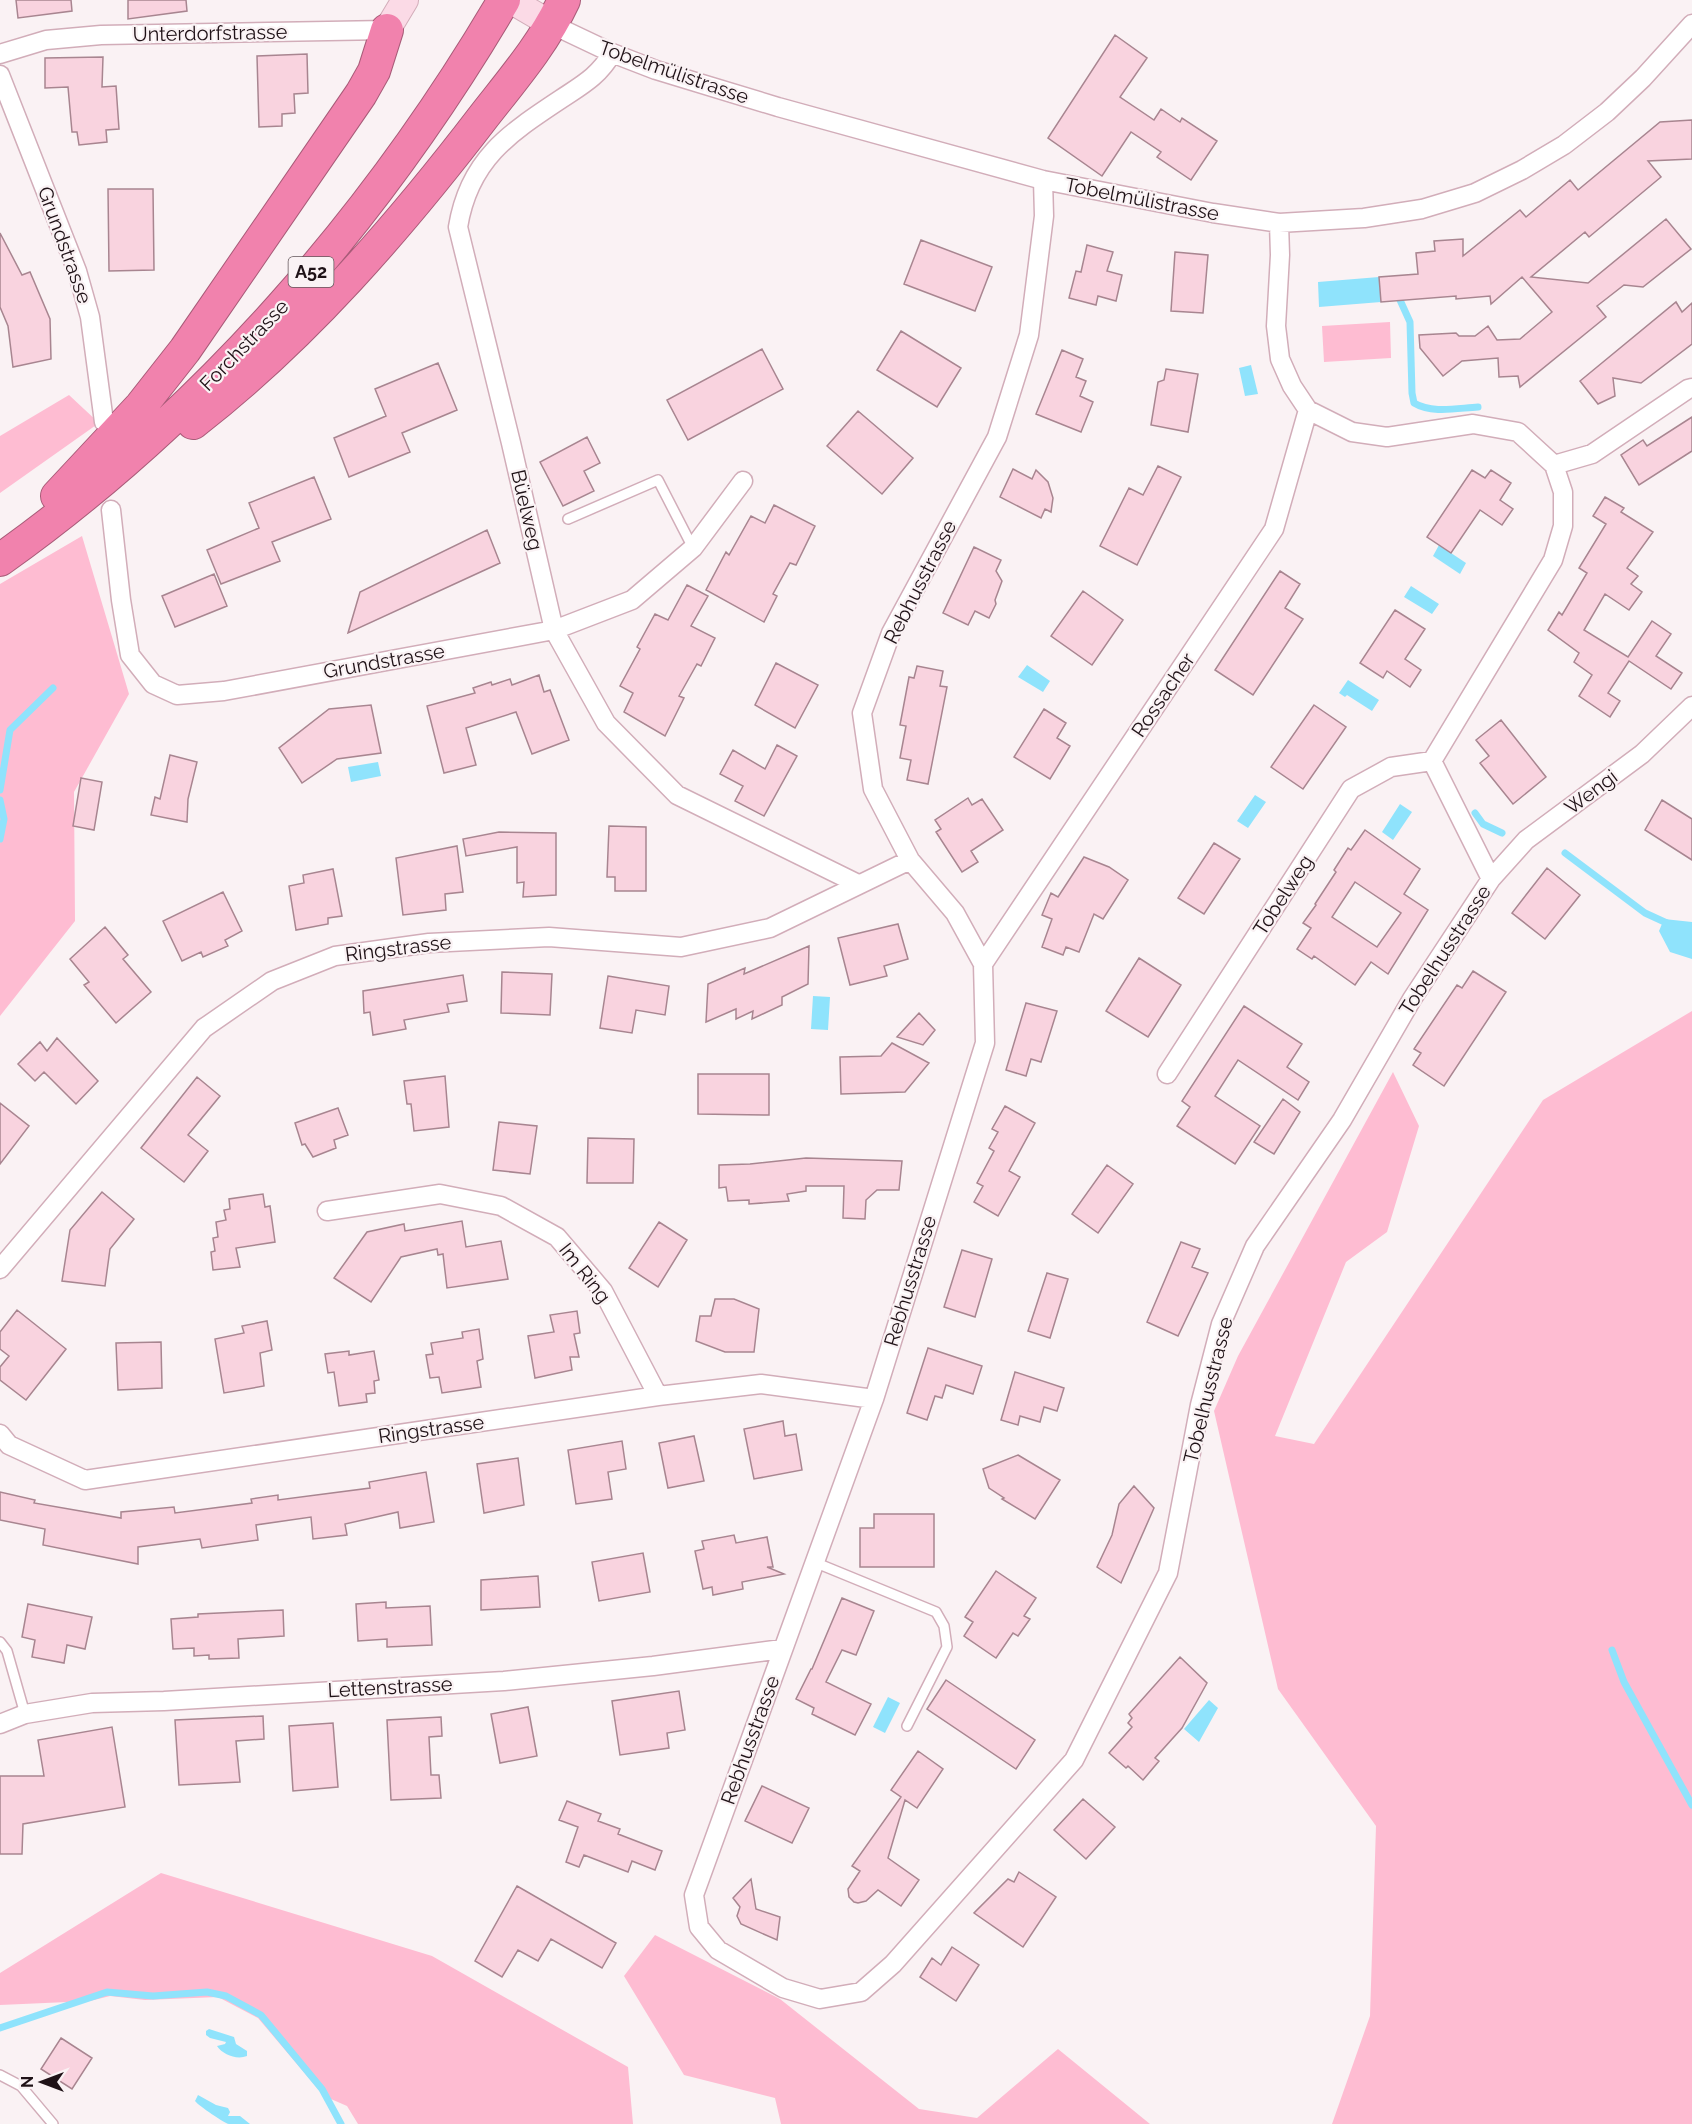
<svg xmlns="http://www.w3.org/2000/svg" width="1692" height="2124" font-family="Raleway,sans-serif">
	<style>
		.green { fill: #febcd2 }
		.water { fill: #8fe3fc }
		.lines { fill: none; stroke-linecap: round; stroke-linejoin: round }
		.stream { stroke: #8fe3fc; stroke-width: 7 }
		.building { fill: #f9d3df; stroke: #a88590; stroke-width: 1.5; fill-rule: evenodd }
		.lane-casing { stroke: #d2adb9; stroke-width: 12 }
		.street-casing { stroke: #d2adb9; stroke-width: 21 }
		.secondary-casing { stroke: #d2adb9; stroke-width: 28 }
		.highway-casing { stroke: #a85b78; stroke-width: 34 }
		.lane { stroke: #fff; stroke-width: 9 }
		.street { stroke: #fff; stroke-width: 18 }
		.secondary { stroke: #fbdae6; stroke-width: 26 }
		.highway { stroke: #f182ad; stroke-width: 32 }
		.labels { text-anchor: middle; stroke-width: 4.5; stroke-linejoin: round; paint-order: stroke }
		.shield { fill: #faf2f4; stroke: #615559; stroke-width: 1.5 }
		.shield-label { font-size: 18px; font-weight: bold; fill: #1f1217 }
		.street-label { font-size: 20px; fill: #1f1217; stroke: #faf2f4 }
	</style>
	<rect width="100%" height="100%" fill="#faf2f4"/>
	<path class="green" d="M1390 322 1391 358 1324 362 1322 326Z
		M69 395 99 423 0 493V436Z
		M82 536 129 694 74 792 75 921 0 1016V584Z
		M1692 1011V2124H1332L1370 2016 1376 1826 1278 1689 1214 1411 1238 1356 1393 1072 1419 1126 1387 1232 1346 1262 1275 1436 1314 1444 1543 1100Z
		M161 1873 432 1956 628 2067 633 2124H358L347 2106 324 2096 258 2018 218 1997 145 2000 110 1996 90 2001 0 2005V1973Z
		M655 1935 780 1999 919 2109 977 2118 1058 2049 1150 2124H781L775 2098 684 2075 624 1976Z"/>
	<path class="water" d="M1379 277 1381 302 1319 307 1318 282Z
		M1251 365 1258 394 1245 396 1239 368Z
		M1439 545 1466 563 1460 574 1433 556Z
		M1411 586 1439 604 1432 614 1404 597Z
		M1027 665 1050 681 1043 692 1018 677Z
		M1348 680 1379 700 1372 711 1347 695 1345 697 1339 693Z
		M378 762 381 776 351 782 348 767Z
		M1255 795 1266 802 1248 828 1237 821Z
		M1400 804 1412 812 1393 840 1382 832Z
		M1664 919 1692 922V959L1670 952 1659 931Z
		M813 996 830 997 828 1030 811 1029Z
		M888 1697 900 1703 885 1733 873 1727Z
		M1209 1700 1218 1708 1199 1742 1184 1729Z
		M209 2029 234 2037 236 2044 247 2051V2056C237 2060 223 2055 217 2046L225 2044 226 2042 210 2038 206 2035V2031Z
		M198 2095 216 2105 228 2108 230 2112 228 2116H240L250 2124C243 2124 236 2124 229 2124 224 2123 199 2106 195 2101Z"/>
	<g class="lines">
		<path class="stream" d="M1400 300 1410 322 1412 393 1414 403C1432 414 1458 408 1478 407
			M0 790 10 730 53 688
			M0 800 4 819 0 839
			M1475 813 1483 824 1502 833
			M1565 853 1645 913 1669 924
			M1612 1650 1624 1682 1692 1805
			M0 2028 107 1992 153 1996 207 1992 226 1996 261 2015 322 2089 341 2124"/>
	</g>
	<path class="building" d="M16 0H71L72 11 18 18Z
		M128 0H186L187 11 128 19Z
		M1115 35 1147 58 1120 97 1154 120 1161 109 1180 122 1182 118 1217 141 1191 180 1157 157 1161 152 1131 132 1102 176 1048 138Z
		M307 54 308 93 294 94 295 113 282 114V126L259 127 257 56Z
		M103 57 102 87 116 86 119 129 106 130 107 142 79 145 77 132H72L68 87 45 88V58Z
		M1692 120V159L1648 161 1661 177 1589 237 1585 232 1531 277 1588 283 1666 219 1691 249 1643 287 1624 285 1597 306 1606 317 1520 387 1518 376 1499 377 1498 358 1462 361 1443 376 1420 348 1419 335 1456 333 1459 336H1475L1488 326 1497 340 1520 339 1552 312 1522 277 1491 304 1490 296 1456 299V296L1381 302 1379 277 1418 274 1416 253 1435 251 1434 241 1463 239V256L1520 210 1526 217 1570 180 1578 190 1660 122Z
		M108 189H153L154 270 109 271Z
		M0 233 22 275 30 272 50 319 51 359 13 367 8 326 0 307Z
		M921 240 992 267 975 311 904 284Z
		M1087 245 1113 252 1107 271 1122 275 1116 301 1098 296 1096 305 1069 298 1076 271 1081 272Z
		M1175 252 1208 255 1203 313 1171 311Z
		M1676 302 1682 312 1692 303V344L1641 383 1613 378 1615 396 1598 404 1580 381Z
		M901 331 961 368 937 407 877 370Z
		M762 349 783 389 688 440 667 400Z
		M1062 350 1083 359 1076 377 1086 381 1080 396 1093 402 1081 432 1036 414Z
		M438 363 457 410 402 433 410 452 349 477 334 438 386 416 375 389Z
		M1166 369 1198 374 1188 432 1151 425 1158 382 1164 380Z
		M858 411 913 458 882 494 827 446Z
		M1692 417V451L1639 485 1621 455 1643 440 1647 446Z
		M587 437 600 463 584 471 594 491 563 506 540 462Z
		M1158 466 1181 477 1137 565 1100 546 1129 488 1143 495Z
		M1013 469 1032 479 1036 470 1048 482 1053 498 1051 512 1045 509 1041 518 1000 497Z
		M1472 470 1485 478 1491 470 1511 483 1500 500 1513 509 1502 525 1480 510 1451 553 1427 537Z
		M314 477 331 519 272 542 280 561 221 584 207 550 259 528 249 503Z
		M1605 497 1624 508 1621 512 1653 532 1627 568 1638 576 1631 584 1642 592 1629 610 1605 594 1584 630 1628 657 1652 621 1671 634 1656 656 1682 673 1671 689 1629 661 1608 693 1620 701 1610 717 1579 696 1592 675 1574 662 1579 653 1548 630 1559 612 1562 615 1587 573 1579 568 1606 524 1593 516Z
		M774 505 815 526 796 565 790 563 773 594 777 596 764 622 706 590 726 552 729 555 751 516 765 523Z
		M487 530 500 563 348 633 360 592Z
		M974 547 1001 560 996 571 1002 581 995 600 996 604 989 618 975 611 968 625 943 613Z
		M1280 571 1300 584 1285 608 1303 619 1253 695 1215 670Z
		M214 574 227 606 175 627 162 596Z
		M687 585 708 596 691 626 715 638 701 666 697 664 679 696 684 698 665 736 624 712 633 693 620 686 640 649 637 647 655 614 668 620Z
		M1083 591 1123 620 1092 665 1051 636Z
		M1395 610 1425 629 1405 659 1421 670 1410 687 1387 671 1383 678 1360 663Z
		M776 663 818 685 795 728 755 705Z
		M917 666 943 671 940 686 947 687 928 784 907 780 911 760 900 758 906 726 900 725 909 677 914 678Z
		M539 675 544 692 550 690 569 740 532 754 516 712 466 728 476 765 444 773 427 706 475 693 473 688 491 682 492 685 510 679 512 685Z
		M371 705 381 753 337 759 302 783 279 748 329 709Z
		M1314 705 1346 727 1303 789 1271 767Z
		M1044 709 1066 723 1057 738 1070 746 1050 779 1014 757Z
		M1501 720 1546 777 1513 804 1480 763 1489 756 1476 740Z
		M777 745 797 756 764 816 735 801 743 786 720 774 733 750 765 769Z
		M170 755 197 762 188 799 187 822 151 815 155 797 160 799Z
		M81 778 102 782 94 830 73 826Z
		M968 798 972 805 982 799 1003 830 971 851 978 862 962 872 936 832 941 829 935 820Z
		M1662 800 1692 819V860L1645 830Z
		M609 826 646 827V891H615V877H607Z
		M1365 830 1420 869 1404 894 1428 910 1388 974 1371 962 1355 985 1314 956 1312 959 1297 949 1311 928 1303 923 1316 905 1315 904 1336 872 1334 870 1348 848 1351 850ZM1355 882 1401 913 1377 947 1332 917Z
		M499 832 556 833V895L523 897 524 882 517 883V847L466 856 463 839Z
		M1214 843 1240 859 1204 914 1178 898Z
		M457 846 463 892 445 894 446 910 403 915 396 858Z
		M1084 857 1109 867 1128 880 1103 919 1094 914 1079 952 1066 947 1063 955 1042 947 1052 919 1042 915 1051 893 1058 897Z
		M1547 868 1580 895 1545 939 1512 913Z
		M333 869 342 916 328 918V924L296 930 289 886 304 883 303 875Z
		M223 892 242 931 225 940 228 946 203 957 201 952 182 961 163 921Z
		M898 924 908 959 884 966 887 976 850 985 838 938Z
		M105 927 128 955 123 959 151 992 116 1023 84 985 89 982 70 959Z
		M809 946 808 984 782 997V1005L752 1019 753 1011 736 1019V1009L706 1022 708 984 745 968 744 974Z
		M1139 958 1181 985 1148 1037 1106 1011Z
		M1473 971 1506 992 1444 1086 1413 1065 1421 1053 1414 1049 1457 985 1462 988Z
		M502 972 552 974 550 1015 501 1013Z
		M463 975 467 1001 447 1004 449 1012 404 1020 406 1029 373 1035 370 1012 364 1013 363 991Z
		M608 976 669 986 665 1015 636 1010 632 1033 600 1028Z
		M1026 1003 1057 1011 1041 1062 1031 1059 1026 1076 1006 1070Z
		M1244 1006 1302 1044 1287 1067 1309 1082 1298 1100 1238 1060 1215 1096 1260 1126 1235 1164 1177 1126 1190 1107 1182 1101Z
		M919 1013 935 1030 923 1045 897 1037Z
		M57 1038 98 1081 76 1104 44 1072 35 1081 18 1064 40 1042 47 1051Z
		M892 1043 929 1063 905 1092 841 1094 840 1057 881 1056Z
		M698 1074H769V1115L698 1114Z
		M445 1076 449 1127 414 1131 411 1104H407L404 1081Z
		M197 1077 220 1096 188 1135 208 1151 184 1182 141 1148Z
		M1283 1099 1300 1112 1274 1154 1254 1142Z
		M0 1103 29 1126 0 1164Z
		M1005 1106 1035 1123 1009 1171 1020 1177 998 1216 974 1202 983 1186 977 1183 994 1151 989 1148 998 1132 992 1129Z
		M338 1108 348 1135 334 1140 336 1148 313 1157 305 1144 302 1145 295 1123Z
		M499 1122 537 1126 530 1174 493 1170Z
		M588 1138 634 1139 633 1183H587Z
		M806 1158 902 1161 899 1190H877L866 1200 865 1219 843 1218 844 1186H806V1191L787 1194 789 1201 749 1204V1200L728 1201 726 1187 719 1188V1165L750 1164Z
		M1107 1165 1133 1184 1098 1233 1072 1214Z
		M102 1192 134 1219 110 1249 105 1286 62 1281 70 1230Z
		M263 1194 265 1207 270 1206 275 1242 236 1248 240 1267 213 1270 211 1252 215 1251 213 1238 218 1237 216 1222 226 1220 224 1210 230 1209 229 1199Z
		M462 1221 466 1247 501 1241 508 1279 447 1288 443 1254 438 1255 437 1249 401 1257 371 1302 334 1278 367 1232 404 1224 405 1231Z
		M659 1222 687 1240 658 1287 629 1268Z
		M1181 1242 1200 1249 1192 1267 1208 1273 1178 1336 1147 1322Z
		M962 1250 992 1259 975 1317 944 1307Z
		M1047 1273 1068 1279 1050 1338 1028 1331Z
		M715 1299H734L759 1309 754 1352H725L696 1341 700 1316H711Z
		M17 1310 66 1349 26 1400 0 1380V1367L9 1356 0 1349V1332Z
		M577 1311 580 1333 574 1334 579 1357H570L572 1370 535 1378 528 1336 554 1332 550 1315Z
		M267 1321 272 1350 260 1353 264 1386 224 1393 215 1339 244 1333 242 1326Z
		M479 1329 483 1359 477 1361 481 1387 442 1393 439 1377 430 1378 426 1355 433 1354 431 1343 463 1338 462 1332Z
		M161 1342 162 1388 118 1390 116 1343Z
		M928 1348 982 1366 973 1394 946 1385 942 1398 935 1396 927 1420 907 1413Z
		M349 1351V1355L374 1351 379 1380 374 1381 375 1393 366 1394 367 1402 339 1406 334 1372 328 1373 325 1354Z
		M1015 1372 1064 1388 1057 1411 1044 1407 1040 1422 1020 1416 1018 1425 1001 1420Z
		M783 1421 785 1436 796 1434 802 1470 754 1479 744 1429Z
		M694 1436 704 1481 668 1488 659 1443Z
		M622 1441 626 1469 608 1472 612 1499 576 1504 568 1450Z
		M1018 1455 1060 1480 1035 1519 1002 1499 1004 1498 989 1488 983 1469Z
		M518 1458 524 1505 484 1513 477 1464Z
		M426 1472 434 1522 400 1528 398 1512 345 1524 347 1535 313 1539 311 1517 256 1525 258 1540 202 1548 200 1539 138 1547V1564L43 1545 45 1529 0 1520V1492L35 1500 34 1503 121 1518V1512L174 1507 175 1513 252 1503 251 1499 278 1495V1500L370 1488 369 1482Z
		M1134 1486 1154 1508 1121 1583 1097 1567 1112 1535 1119 1504Z
		M874 1514H934V1567H860V1528H874Z
		M734 1535 736 1543 767 1537 773 1567H767L784 1574 742 1582 743 1589 713 1595 712 1587 703 1589 695 1551 704 1549 702 1541Z
		M643 1553 650 1592 599 1601 592 1562Z
		M996 1571 1036 1598 1024 1616 1030 1619 1018 1636 1013 1633 996 1658 964 1636 973 1622 965 1617Z
		M538 1576 540 1607 481 1610V1580Z
		M842 1598 874 1611 856 1655 842 1650 826 1682 871 1704 855 1735 812 1714 814 1708 796 1699 811 1669H812Z
		M386 1602V1608L430 1606 432 1645 387 1647V1639L358 1641 356 1604Z
		M28 1604 92 1617 85 1649 67 1645 64 1663 32 1657 35 1640 22 1637Z
		M283 1610 284 1636 238 1639 239 1658 209 1659V1655L194 1656V1648L173 1649 171 1619 198 1617V1614Z
		M1180 1657 1207 1683 1182 1728 1155 1758 1159 1761 1143 1780 1128 1766 1126 1768 1109 1753 1132 1727 1128 1723 1132 1718 1129 1714Z
		M946 1680 1035 1740 1016 1769 927 1709Z
		M679 1691 685 1730 667 1733 669 1748 620 1755 612 1701Z
		M528 1707 537 1756 500 1763 491 1714Z
		M263 1716 264 1739 236 1741 240 1782 179 1785 175 1720Z
		M441 1717 442 1736 429 1737 431 1775H439L441 1798 391 1800 387 1720Z
		M333 1723 338 1787 293 1791 289 1726Z
		M112 1727 125 1807 23 1824 22 1854H0V1776H44L38 1740Z
		M918 1751 943 1769 917 1808 905 1800 888 1858 919 1880 901 1906 878 1890 866 1901 858 1903 854 1902 849 1897 848 1889 860 1871 852 1866 901 1797 891 1790Z
		M762 1786 809 1808 792 1843 745 1821Z
		M1083 1799 1115 1827 1086 1859 1054 1830Z
		M567 1801 601 1814 598 1821 620 1829 618 1834 662 1851 655 1870 632 1861 628 1872 584 1855 579 1867 566 1862 578 1827 559 1820Z
		M1019 1872 1056 1897 1023 1947 974 1913 1008 1879 1014 1882Z
		M751 1879 756 1909 780 1917 777 1940 741 1924 737 1916 740 1907 733 1898Z
		M517 1886 616 1943 602 1968 551 1939 538 1961 518 1950 502 1977 475 1961Z
		M952 1947 979 1965 956 2001 920 1977 932 1958 941 1965Z
		M61 2038 92 2058 72 2089 41 2069Z"/>
	<g class="lines">
		<g class="lane-casing">
			<path id="lane" d="M568 519 658 480 693 548
				M814 1562 936 1612 944 1626 947 1647 907 1726
				M0 1642 7 1651 25 1714
				M0 2075 21 2086 53 2124"/>
		</g>
		<g class="street-casing">
			<path id="street" d="M553 25 612 53 656 70 778 107 1043 180 1213 213 1279 223 1364 218 1422 209 1475 193 1522 170 1564 145 1607 112 1643 78 1692 24
				M612 53C599 76 582 85 561 99 508 134 469 160 458 227L511 443 554 630 606 723 677 795 858 884
				M0 54 46 40 101 35 387 30
				M0 75 77 271 90 317 104 422
				M1043 180 1044 216 1029 335 997 437 891 633 862 713 873 789 910 860 955 913 983 964 985 1043 874 1399 694 1895 699 1927 718 1950 783 1988 820 1999 861 1992 893 1964 1074 1760 1168 1573 1200 1405 1221 1324 1255 1246 1342 1120 1412 999 1491 879 1432 761 1553 560 1563 526V492L1554 465 1518 432 1473 424 1387 437 1352 432 1308 410 1292 386 1280 359 1276 326 1280 255 1279 223
				M1554 465 1592 454 1688 389 1692 388
				M111 510 121 600 130 655 153 684 177 695 224 691 554 630 632 600 693 548 743 481
				M1491 879 1526 840 1642 754 1692 706
				M983 964 1274 529 1308 410
				M1167 1074 1351 789 1391 767 1432 761
				M327 1211 440 1194 501 1206 557 1237 603 1291 658 1396
				M0 1269 204 1028 272 981 335 956 429 943 549 937 681 947 770 928 910 860
				M0 1434 9 1445 85 1480 658 1396 761 1384 874 1399
				M0 1724 25 1714 92 1703 164 1701 504 1681 653 1666 782 1649"/>
		</g>
		<g class="secondary-casing">
			<path id="secondary" d="M510 0 553 25
				M387 30 405 0"/>
		</g>
		<g class="highway-casing">
			<path id="highway" d="M193 423C304 337 399 227 484 116 513 79 544 43 564 0
				M57 496 141 406 185 350 361 94 374 71 387 30
				M0 560C206 413 376 218 504 0"/>
		</g>
		<use href="#lane" class="lane"/>
		<use href="#street" class="street"/>
		<use href="#secondary" class="secondary"/>
		<use href="#highway" class="highway"/>
	</g>
	<g class="labels">
		<rect class="shield" x="288.5" y="257" width="45" height="30" rx="4.5"/>
		<g class="shield-label">
			<text x="311" y="278">A52</text>
		</g>
		<g class="street-label">
			<text transform="translate(210 33) rotate(-1)" y="7">Unterdorfstrasse</text>
			<text transform="translate(674 72) rotate(19)" y="7">Tobelmülistrasse</text>
			<text transform="translate(1142 199) rotate(11)" y="7">Tobelmülistrasse</text>
			<text transform="translate(65 245) rotate(70)" y="7">Grundstrasse</text>
			<text transform="translate(244 345) rotate(-46)" y="7">Forchstrasse</text>
			<text transform="translate(527 510) rotate(77)" y="7">Büelweg</text>
			<text transform="translate(920 582) rotate(-63)" y="7">Rebhusstrasse</text>
			<text transform="translate(384 661) rotate(-10)" y="7">Grundstrasse</text>
			<text transform="translate(1163 695) rotate(-56)" y="7">Rossacher</text>
			<text transform="translate(1591 792) rotate(-37)" y="7">Wengi</text>
			<text transform="translate(1283 895) rotate(-57)" y="7">Tobelweg</text>
			<text transform="translate(398 948) rotate(-7)" y="7">Ringstrasse</text>
			<text transform="translate(1445 950) rotate(-57)" y="7">Tobelhusstrasse</text>
			<text transform="translate(585 1273) rotate(52)" y="7">Im Ring</text>
			<text transform="translate(910 1281) rotate(-73)" y="7">Rebhusstrasse</text>
			<text transform="translate(1208 1390) rotate(-76)" y="7">Tobelhusstrasse</text>
			<text transform="translate(431 1429) rotate(-8)" y="7">Ringstrasse</text>
			<text transform="translate(390 1687) rotate(-3)" y="7">Lettenstrasse</text>
			<text transform="translate(750 1740) rotate(-70)" y="7">Rebhusstrasse</text>
		</g>
	</g>
	<g transform="translate(42 2082) rotate(270)" stroke="#faf2f4" stroke-width="4.5" paint-order="stroke">
	<path d="M0-4.5L10 22L0 15L-10 22Z" fill="#1f1217"/>
	<text y="-9" font-size="16" font-weight="bold" text-anchor="middle" fill="#1f1217">N</text>
	</g>
</svg>
